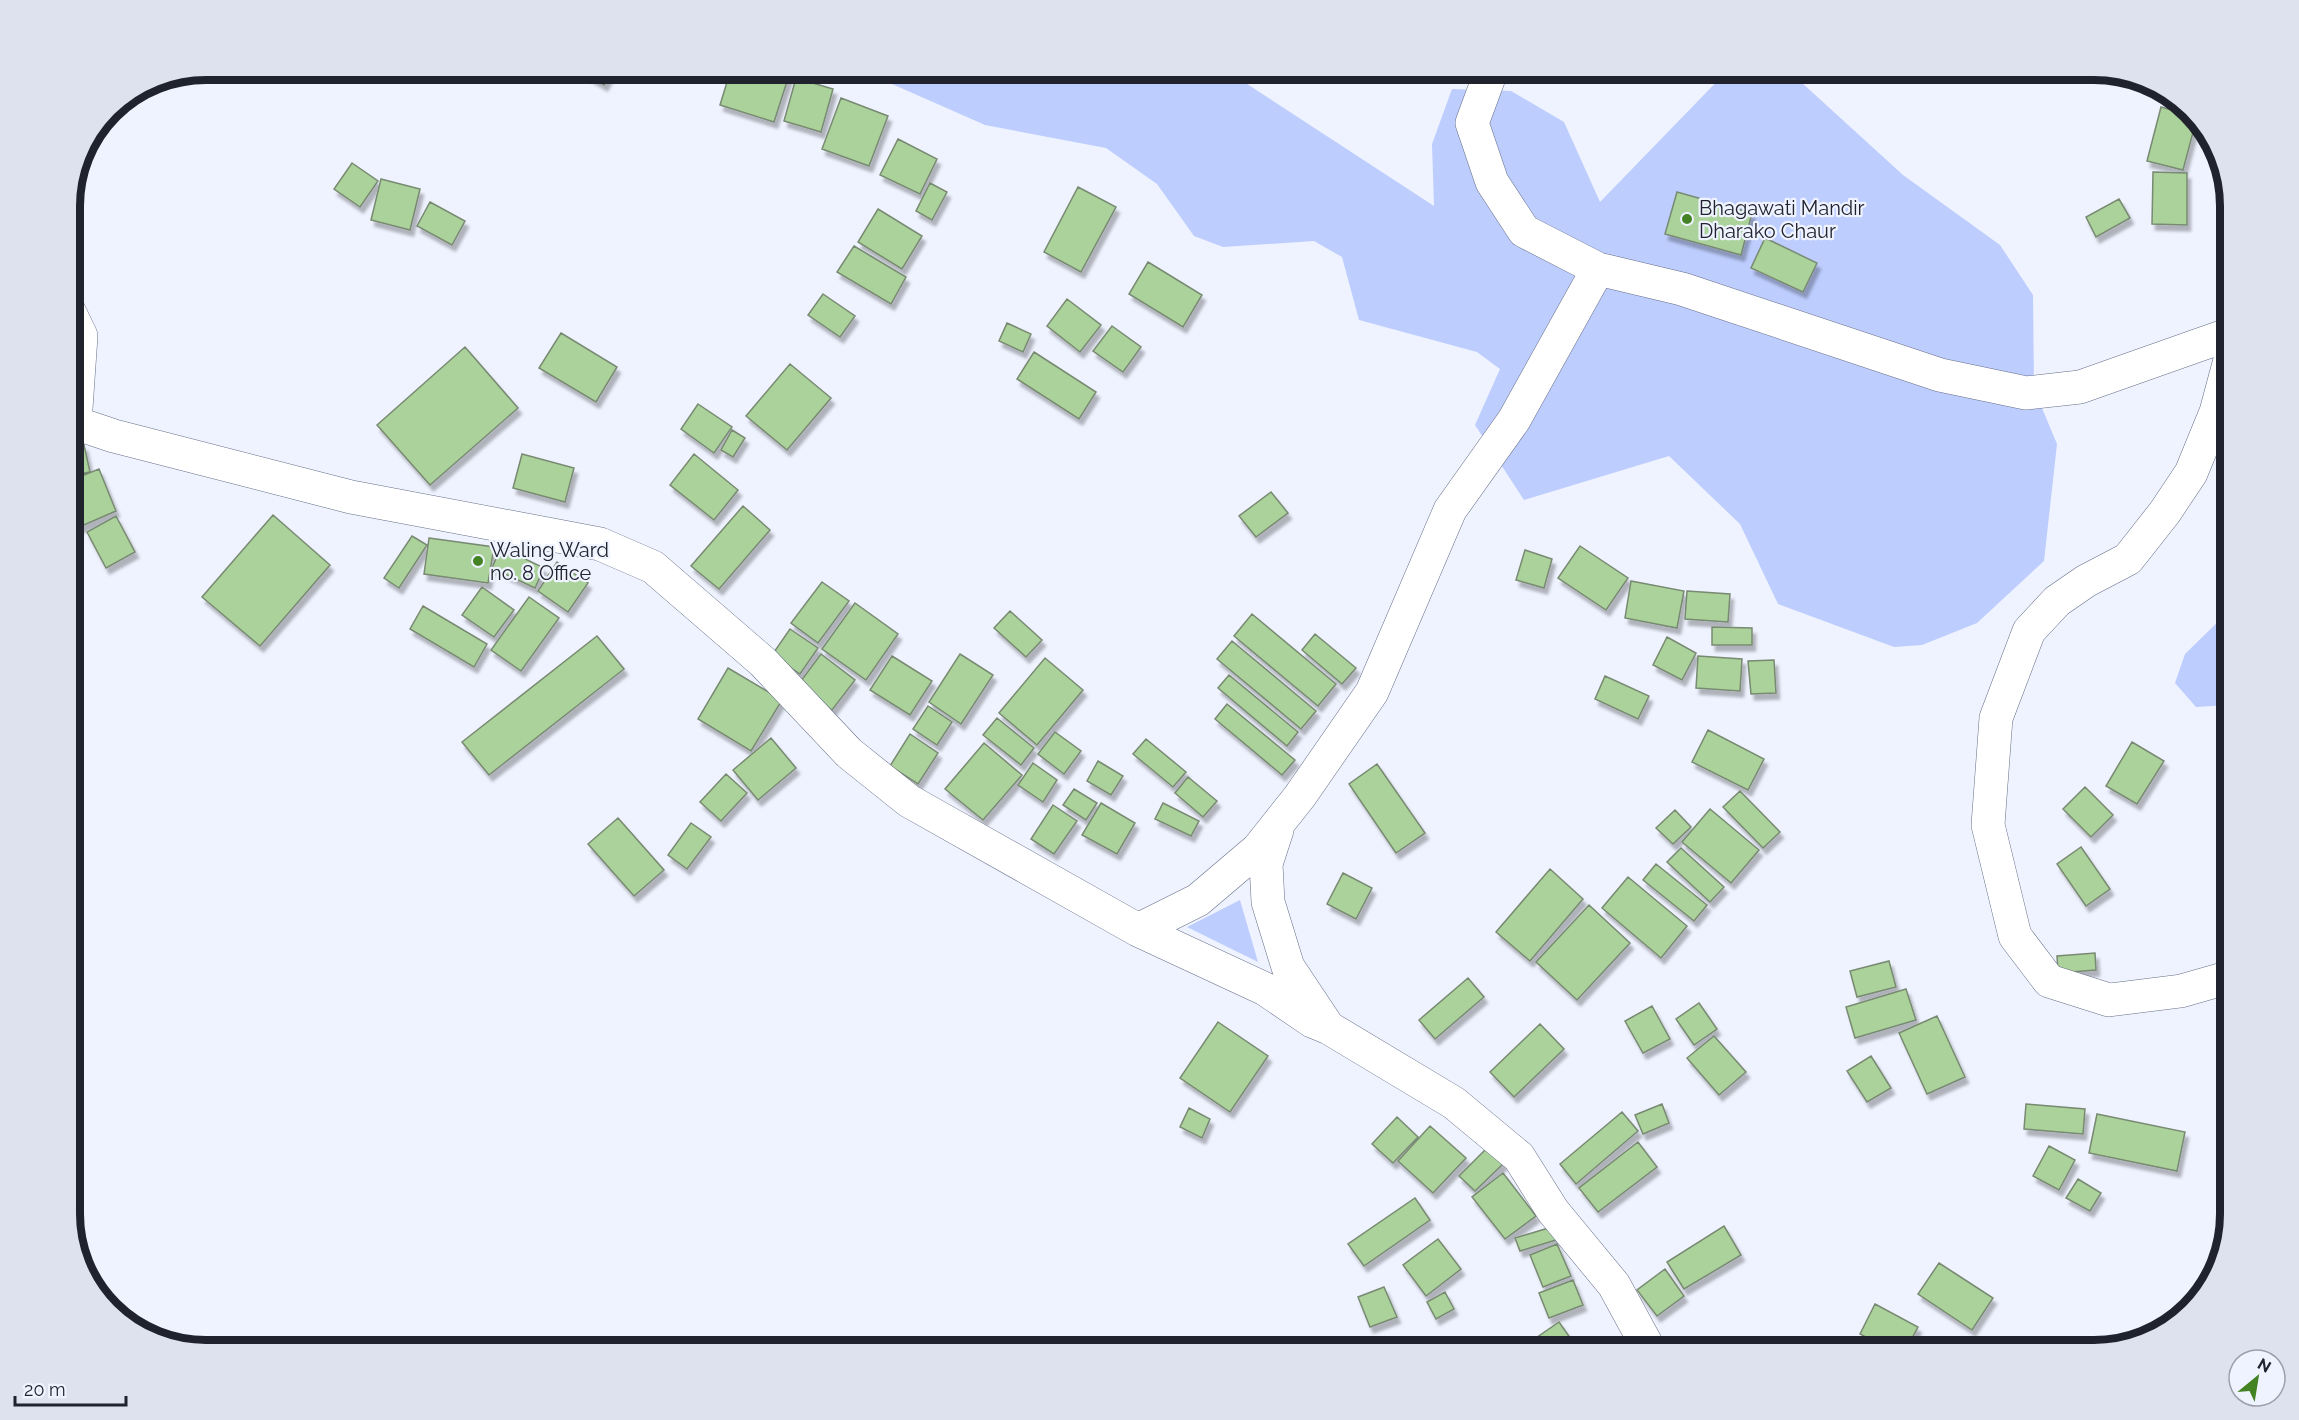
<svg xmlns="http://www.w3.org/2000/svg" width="2299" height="1420" font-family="Raleway,sans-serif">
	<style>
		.green { fill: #bdcdfe }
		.building { fill: #aad29a; stroke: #798a72; stroke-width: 1.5; filter: url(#shadow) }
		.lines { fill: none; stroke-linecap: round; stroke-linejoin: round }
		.minor-casing { stroke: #666f89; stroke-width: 34 }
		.minor { stroke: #fff; stroke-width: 33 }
		.poi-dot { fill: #448323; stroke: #eff3ff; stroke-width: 2 }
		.labels { text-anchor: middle; stroke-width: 4.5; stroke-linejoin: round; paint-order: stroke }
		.poi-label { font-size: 20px; fill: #20232e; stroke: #eff3ff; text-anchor: start }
		.rim { fill: none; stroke: #20232e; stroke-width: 8 }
	</style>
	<defs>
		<filter id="shadow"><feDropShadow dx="3.5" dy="6" stdDeviation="1.5" flood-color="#0004"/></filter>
	</defs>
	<rect width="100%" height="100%" fill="#eff3ff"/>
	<path class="green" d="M858 69H1224L1434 206 1432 144 1452 89 1511 91 1564 122 1600 202 1729 69 1790 72 1903 175 2000 245 2033 295 2034 389 2057 444 2044 561 1977 623 1922 645 1894 647 1778 604 1740 524 1669 456 1524 500 1475 425 1500 369 1477 352 1359 320 1342 257 1314 241 1223 247 1194 236 1157 184 1106 148 985 125Z
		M2230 413V483L2217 437Z
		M2230 610V705L2196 707 2175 683 2185 654Z
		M1240 900 1258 962 1187 927Z"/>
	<path class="building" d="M577 69H613L604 85Z
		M731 69H791L774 122 720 105Z
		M796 78 833 89 821 132 784 121Z
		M841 98 888 116 869 166 822 149Z
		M2161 107 2189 115 2196 121 2183 170 2147 161Z
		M898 139 937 159 920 194 880 175Z
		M352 163 378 181 360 207 334 189Z
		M2153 172 2187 173V225L2152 224Z
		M381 179 420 189 410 230 371 220Z
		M930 183 947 192 932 220 916 211Z
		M1078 187 1116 207 1081 272 1044 252Z
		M1677 192 1752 213 1741 255 1665 234Z
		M2119 199 2130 218 2096 237 2086 217Z
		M430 202 465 221 452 245 417 226Z
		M878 209 922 236 902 269 858 242Z
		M1765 238 1817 263 1803 292 1751 268Z
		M854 246 906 277 891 304 837 272Z
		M1148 262 1202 295 1183 327 1129 294Z
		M823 294 855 316 840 337 808 315Z
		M1067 299 1101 325 1080 352 1047 326Z
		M1007 323 1031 334 1023 352 999 341Z
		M1112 326 1141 347 1123 372 1093 351Z
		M561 333 617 367 596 402 539 368Z
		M465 347 518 408 430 485 377 425Z
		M1034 352 1096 392 1079 419 1017 379Z
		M790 364 831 398 787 450 746 416Z
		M698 404 732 427 714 453 681 429Z
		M732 430 745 438 733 457 721 450Z
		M84 445 90 472 69 476V448Z
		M522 454 574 468 565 502 513 488Z
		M694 454 738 490 714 520 670 485Z
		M99 469 116 511 77 528 69 508V481Z
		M1271 492 1288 513 1256 537 1239 516Z
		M743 506 770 530 719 589 691 566Z
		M273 515 330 565 260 646 202 597Z
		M116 516 135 552 106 568 87 532Z
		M412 536 427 545 399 588 384 578Z
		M429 538 494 547 488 583 424 574Z
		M1580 546 1628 578 1606 610 1558 578Z
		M501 547 544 568 535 588 492 568Z
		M1525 550 1552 559 1544 588 1516 580Z
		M557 562 588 583 568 612 538 591Z
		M1631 581 1684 591 1677 628 1625 618Z
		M822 582 849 601 818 643 791 623Z
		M482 587 514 610 494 637 462 615Z
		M1687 591 1730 594 1728 622 1685 619Z
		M529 597 559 618 521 671 491 650Z
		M855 603 898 634 866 680 822 649Z
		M423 606 487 644 474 667 410 629Z
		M1010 611 1042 640 1026 657 994 628Z
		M1252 614 1336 684 1318 706 1234 636Z
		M1712 627 1752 628V645H1712Z
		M790 629 818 648 800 674 772 655Z
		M1315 634 1356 668 1342 684 1302 650Z
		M597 636 624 669 489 775 462 742Z
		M1667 637 1696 653 1682 680 1653 665Z
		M1232 641 1316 711 1301 729 1217 659Z
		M821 654 855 680 832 710 798 685Z
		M960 654 993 675 961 724 929 702Z
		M892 656 932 681 910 715 870 690Z
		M1698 656 1742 659 1740 691 1696 688Z
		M1045 658 1083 690 1037 745 999 713Z
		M1774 660 1776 693 1751 694 1748 661Z
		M728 668 782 700 751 751 698 719Z
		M1229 675 1298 732 1287 746 1218 688Z
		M1605 676 1649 696 1638 719 1595 699Z
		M1227 704 1295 760 1282 775 1215 719Z
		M928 706 952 722 937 745 913 729Z
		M997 718 1034 748 1021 765 983 735Z
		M1708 730 1764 759 1748 790 1692 762Z
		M1055 732 1081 751 1064 774 1038 754Z
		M910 734 938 753 918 784 890 766Z
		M771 738 796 768 758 800 733 770Z
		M1146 739 1186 772 1173 787 1133 754Z
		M2132 742 2164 761 2137 804 2106 786Z
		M984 743 1022 775 983 820 945 789Z
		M1098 761 1123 776 1111 795 1087 781Z
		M1033 763 1057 780 1043 802 1018 785Z
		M1377 764 1425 833 1396 853 1349 784Z
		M726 774 747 793 721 821 700 802Z
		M1188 777 1217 801 1203 817 1175 793Z
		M2085 787 2113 815 2091 837 2063 809Z
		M1074 789 1097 803 1086 820 1063 805Z
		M1740 791 1780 832 1763 848 1723 807Z
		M1101 803 1135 823 1117 854 1082 835Z
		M1163 803 1199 821 1191 836 1155 819Z
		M1053 805 1077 821 1054 854 1031 839Z
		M1710 809 1759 850 1731 883 1682 842Z
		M1675 810 1691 827 1673 844 1656 828Z
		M618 818 664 870 634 896 588 844Z
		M691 823 711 837 687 869 668 855Z
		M2081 847 2110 889 2086 906 2057 864Z
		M1681 848 1724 887 1710 902 1667 862Z
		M1656 864 1707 905 1694 921 1643 880Z
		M1550 869 1583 899 1530 961 1496 932Z
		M1343 873 1372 888 1356 919 1327 904Z
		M1628 877 1687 926 1661 958 1602 908Z
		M1589 905 1630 943 1577 1000 1536 962Z
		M2095 953 2096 970 2058 973 2057 956Z
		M1889 961 1896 987 1857 997 1850 971Z
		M1468 978 1484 997 1435 1039 1419 1020Z
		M1906 989 1916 1020 1855 1038 1846 1007Z
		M1699 1003 1717 1029 1694 1045 1676 1019Z
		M1652 1006 1670 1039 1643 1053 1625 1021Z
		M1937 1016 1965 1077 1927 1094 1899 1033Z
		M1218 1022 1268 1056 1230 1112 1180 1078Z
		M1540 1024 1564 1049 1514 1097 1490 1072Z
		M1714 1036 1746 1072 1719 1095 1687 1058Z
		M1871 1056 1891 1088 1867 1102 1847 1071Z
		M1662 1104 1669 1123 1643 1134 1635 1115Z
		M2026 1104 2085 1109 2083 1134 2024 1129Z
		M1189 1108 1210 1119 1202 1138 1180 1127Z
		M1622 1112 1638 1131 1576 1184 1560 1164Z
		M2097 1114 2185 1132 2177 1171 2089 1153Z
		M1397 1117 1418 1137 1393 1163 1372 1144Z
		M1430 1126 1466 1158 1433 1193 1398 1161Z
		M1638 1142 1657 1167 1598 1212 1579 1188Z
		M2049 1146 2075 1160 2059 1190 2033 1176Z
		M1488 1147 1504 1163 1475 1191 1459 1176Z
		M1503 1173 1536 1216 1505 1239 1472 1197Z
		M2078 1179 2101 1193 2090 1211 2066 1198Z
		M1415 1198 1430 1220 1364 1266 1348 1244Z
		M1724 1226 1741 1255 1684 1289 1667 1262Z
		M1552 1227 1556 1240 1520 1251 1515 1238Z
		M1438 1239 1461 1269 1426 1296 1403 1265Z
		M1557 1244 1571 1276 1543 1287 1530 1255Z
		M1939 1263 1993 1298 1972 1330 1918 1294Z
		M1665 1269 1684 1296 1657 1316 1637 1290Z
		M1573 1280 1583 1305 1549 1318 1539 1293Z
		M1384 1287 1397 1317 1370 1327 1358 1297Z
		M1445 1292 1454 1309 1436 1319 1427 1302Z
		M1875 1304 1918 1327 1905 1351H1892L1860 1334Z
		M1559 1322 1578 1349 1575 1351H1517Z"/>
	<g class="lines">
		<g class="minor-casing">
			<path id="minor" d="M1492 69 1472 123 1492 182 1524 231 1598 269 1682 289 1940 375 2026 393 2080 387 2230 334
				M69 311 81 336 75 423
				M2230 360 2216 412 2191 473 2165 512 2128 559 2086 581 2057 601 2029 631 1996 718 1988 825 2015 936 2049 981 2109 1000 2181 991 2230 977
				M69 421 114 436 351 497 600 544 653 567 763 662 849 753 909 801 1138 930 1265 989 1312 1021 1329 1028 1454 1103 1519 1157 1553 1211 1614 1285 1650 1351
				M1277 830 1266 864 1268 902 1288 967 1326 1024
				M1138 930 1198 900 1258 849 1300 796 1372 692 1450 510 1514 420 1598 269"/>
		</g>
		<use href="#minor" class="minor"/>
	</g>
	<g class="poi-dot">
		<circle cx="1687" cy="219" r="6"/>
		<circle cx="478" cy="561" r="6"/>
	</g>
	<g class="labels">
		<g class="poi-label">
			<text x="1699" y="215">Bhagawati Mandir<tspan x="1699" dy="23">Dharako Chaur</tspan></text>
			<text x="490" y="557">Waling Ward<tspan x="490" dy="23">no. 8 Office</tspan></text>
		</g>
	</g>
	<path d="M0 0H2299V1420H0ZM206 80H2094A126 126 0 0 1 2220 206V1214A126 126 0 0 1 2094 1340H206A126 126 0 0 1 80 1214V206A126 126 0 0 1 206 80Z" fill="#dee2ee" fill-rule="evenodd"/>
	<path class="rim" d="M206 80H2094A126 126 0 0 1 2220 206V1214A126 126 0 0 1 2094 1340H206A126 126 0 0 1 80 1214V206A126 126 0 0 1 206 80Z"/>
	<g transform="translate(2257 1378) rotate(30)"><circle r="28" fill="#eff3ff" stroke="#9ca0ab" stroke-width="1.5"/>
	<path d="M0-4.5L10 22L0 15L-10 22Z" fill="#448323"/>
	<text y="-9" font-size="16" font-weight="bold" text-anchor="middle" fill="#20232e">N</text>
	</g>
	<path d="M15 1396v9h111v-9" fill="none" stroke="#20232e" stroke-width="3"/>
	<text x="24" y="1396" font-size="18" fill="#20232e" stroke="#eff3ff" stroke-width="4.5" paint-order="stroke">20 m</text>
</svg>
